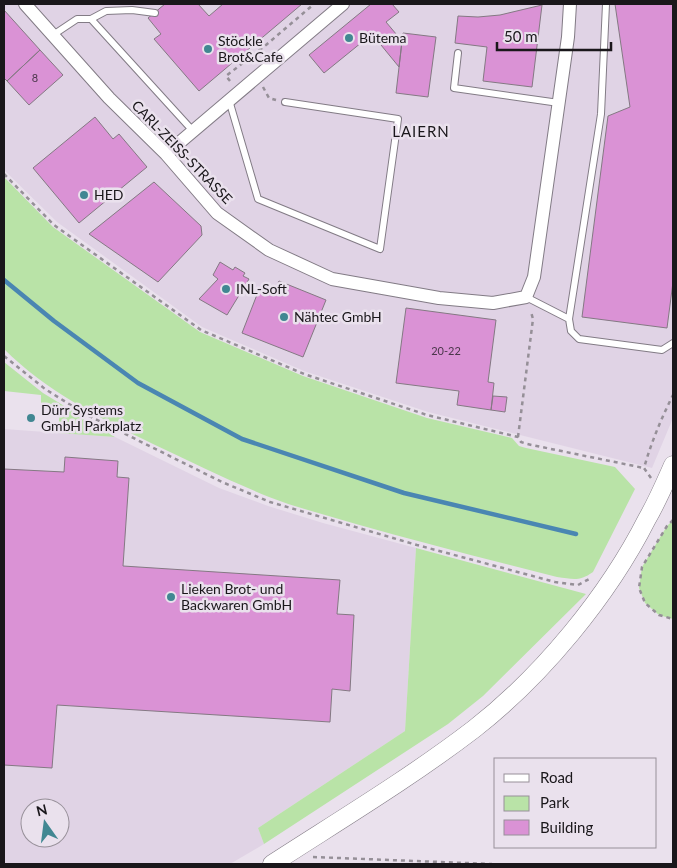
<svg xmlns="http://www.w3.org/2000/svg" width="677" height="868" font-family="Lato,sans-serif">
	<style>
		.built { fill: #e0d3e5; fill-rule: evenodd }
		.green { fill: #b9e3a7 }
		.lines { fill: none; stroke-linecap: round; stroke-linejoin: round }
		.stream { stroke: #4a86b2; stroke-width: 4.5 }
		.building { fill: #da92d5; stroke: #847983 }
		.lane-casing { stroke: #827b85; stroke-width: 8 }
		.street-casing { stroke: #827b85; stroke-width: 14 }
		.secondary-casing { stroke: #827b85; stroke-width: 19 }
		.path { stroke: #958f97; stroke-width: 2.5; stroke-dasharray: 4 4; stroke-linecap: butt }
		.lane { stroke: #fff; stroke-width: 6 }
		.street { stroke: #fff; stroke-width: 12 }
		.secondary { stroke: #fff; stroke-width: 18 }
		.poi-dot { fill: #418792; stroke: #eae1ed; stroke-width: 2 }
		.labels { text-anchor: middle; stroke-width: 5; stroke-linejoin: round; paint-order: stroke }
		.number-label { font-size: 11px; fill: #4a364a }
		.poi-label { font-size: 14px; fill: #1a171b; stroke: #eae1ed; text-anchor: start }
		.street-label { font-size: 14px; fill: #1a171b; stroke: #eae1ed }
		.neighbourhood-label { font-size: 15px; letter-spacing: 1px; fill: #1a171b; stroke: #eae1ed }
	</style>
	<rect width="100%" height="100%" fill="#eae1ed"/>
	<path class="built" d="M4 4H673V418L652 468 428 412 304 371 202 327 57 222 4 170Z
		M4 429 115 437 219 488 268 506 323 523 416 548 405 731 258 828 264 844 230 864H4ZM30 808H60V838H30Z"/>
	<path class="green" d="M4 177 53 227 200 332 303 376 427 418 512 438 519 446 526 448 615 467 635 489 593 572C579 582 573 579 557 577 490 560 423 543 356 524 327 515 297 508 269 497 230 481 191 462 153 444 100 418 46 391 4 349Z
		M4 362 43 393 115 437 58 433 60 407 41 405V395L4 391 5 367H4Z
		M673 520V619L659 615 645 603 639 588 642 567 667 526Z
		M416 548 586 594 483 696 448 724 264 844 258 828 405 731Z"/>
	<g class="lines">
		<path class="stream" d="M4 280 54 321 138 383 242 439 404 493 576 534"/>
	</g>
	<path class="building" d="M165 4H198L209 16 223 4H302L199 91 154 39 161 34 148 18Z
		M371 4H392L399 12 386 22 402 41 399 67 372 34 324 73 309 55Z
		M615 4H673V282L667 328 582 317 608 116 630 107Z
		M542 5 532 87 483 81 487 47 455 43 458 16 478 17 500 15Z
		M4 10 40 50 7 81 4 78Z
		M403 33 436 37 428 97 396 93Z
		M40 50 63 75 29 105 7 81Z
		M95 117 113 139 119 134 147 167 79 223 33 168Z
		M154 182 201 226 202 235 158 282 89 234Z
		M220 262 233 270 235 267 245 273 243 276 249 279 227 315 199 299 218 279 213 275Z
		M279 281 326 300 303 357 242 333 260 287 274 293Z
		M406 308 496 320 488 382 494 383 491 410 457 405 459 391 396 383Z
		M493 396 507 397 505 412 491 410Z
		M65 457 118 461 117 477 129 478 123 566 340 580 337 614 354 615 350 691 332 689 330 722 57 705 52 768 4 765V469L64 472Z"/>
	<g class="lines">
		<g class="lane-casing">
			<path id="lane" d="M606 4 601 114 569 319 571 331 579 339 662 350 673 343
				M91 19 106 11 132 10 155 13
				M53 35 77 19H91L193 131
				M458 53 454 88 559 103
				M229 100 258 199 380 249 398 119 285 102
				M526 297 569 319"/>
		</g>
		<g class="street-casing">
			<path id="street" d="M25 4 109 98 166 154 217 213 269 250 332 279 439 298 493 303 526 297 534 277 568 37 570 4
				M166 154 343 4"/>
		</g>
		<g class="secondary-casing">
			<path id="secondary" d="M272 864C340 820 410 778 474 729 542 676 608 596 647 519 657 502 665 483 673 465"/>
		</g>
		<path class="path" d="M230 81 226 76 266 45 314 4
			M263 87 269 98 276 100
			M4 174 54 225 201 330 304 374 427 415 518 437 521 442 527 444 644 468
			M4 356 45 389 85 414 222 482 270 502 417 545 555 582 578 585 591 578
			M518 437 533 319 531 312
			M651 478 644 468C651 443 661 419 673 395
			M673 520 667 526 642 567 639 588 645 603 659 615 673 619
			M313 857 492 864"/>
		<use href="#lane" class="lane"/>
		<use href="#street" class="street"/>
		<use href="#secondary" class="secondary"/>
	</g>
	<g class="poi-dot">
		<circle cx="349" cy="38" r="5"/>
		<circle cx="208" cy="49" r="5"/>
		<circle cx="84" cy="195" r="5"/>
		<circle cx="226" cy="289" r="5"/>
		<circle cx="284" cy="317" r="5"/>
		<circle cx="31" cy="418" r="5"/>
		<circle cx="171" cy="597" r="5"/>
	</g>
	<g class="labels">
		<g class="number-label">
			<text x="35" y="82">8</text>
			<text x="446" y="355">20-22</text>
		</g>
		<g class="poi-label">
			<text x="359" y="43">Bütema</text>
			<text x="218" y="46">Stöckle<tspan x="218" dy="16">Brot&amp;Cafe</tspan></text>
			<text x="94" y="200">HED</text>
			<text x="236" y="294">INL-Soft</text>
			<text x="294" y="322">Nähtec GmbH</text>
			<text x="41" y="415">Dürr Systems<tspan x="41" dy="16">GmbH Parkplatz</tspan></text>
			<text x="181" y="594">Lieken Brot- und<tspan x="181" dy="16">Backwaren GmbH</tspan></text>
		</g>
		<g class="street-label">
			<text transform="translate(182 152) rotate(46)" y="5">CARL-ZEISS-STRASSE</text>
		</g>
		<g class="neighbourhood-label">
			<text x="421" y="137">LAIERN</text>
		</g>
	</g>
	<rect width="677" height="868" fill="none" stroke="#1a171b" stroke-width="10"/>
	<rect x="494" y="758" width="162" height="90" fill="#eae1ed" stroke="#979099"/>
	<rect x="504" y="774" width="25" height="8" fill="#ffffff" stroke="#979099"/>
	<text x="540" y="783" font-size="15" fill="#1a171b">Road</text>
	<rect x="504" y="796" width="25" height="15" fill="#b9e3a7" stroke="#979099"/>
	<text x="540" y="808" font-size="15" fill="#1a171b">Park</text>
	<rect x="504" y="820" width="25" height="15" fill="#da92d5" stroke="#979099"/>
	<text x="540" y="833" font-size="15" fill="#1a171b">Building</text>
	<g transform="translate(45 823) rotate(346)"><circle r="24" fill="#eae1ed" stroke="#979099"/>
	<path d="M0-4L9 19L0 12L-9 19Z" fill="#418792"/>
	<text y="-8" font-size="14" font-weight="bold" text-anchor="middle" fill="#1a171b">N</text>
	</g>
	<path d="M497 42v8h114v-8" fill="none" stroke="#1a171b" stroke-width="2.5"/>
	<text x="504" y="42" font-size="15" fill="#1a171b" stroke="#eae1ed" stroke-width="4" paint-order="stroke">50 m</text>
</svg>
